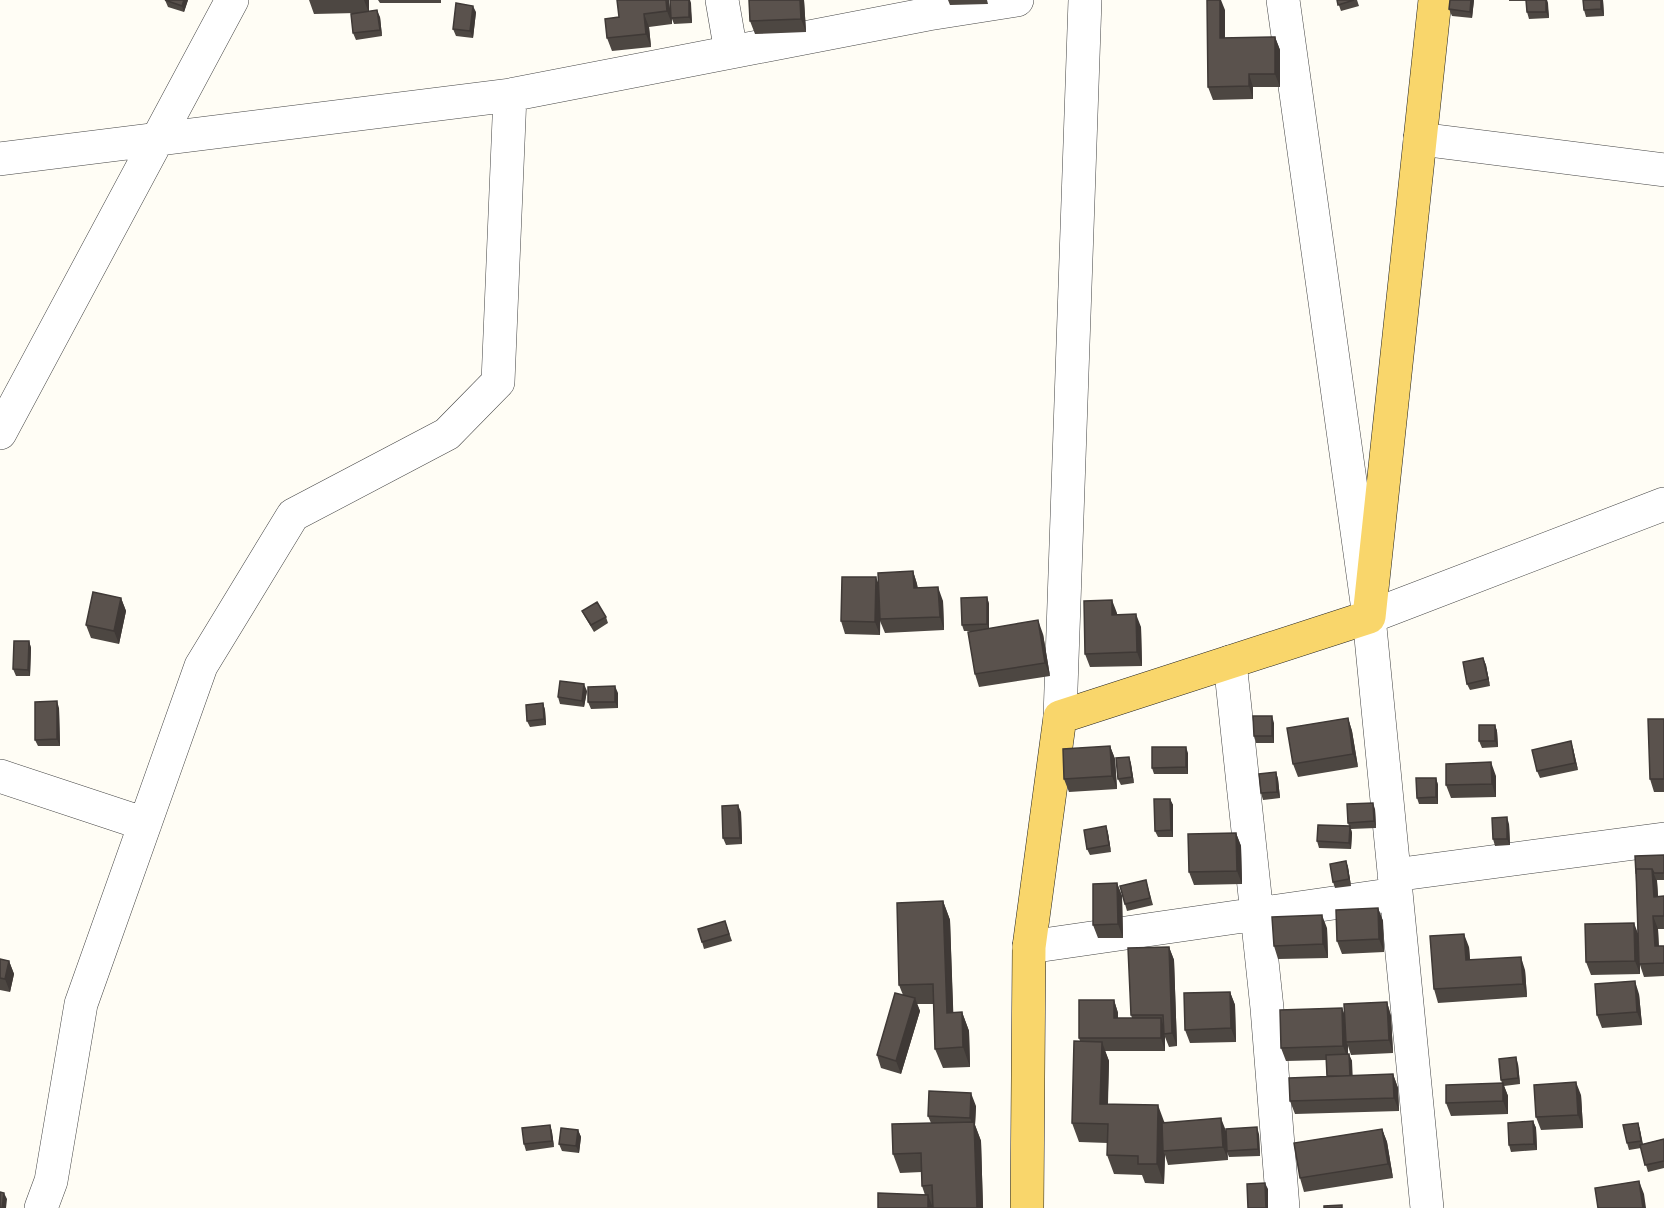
<svg xmlns="http://www.w3.org/2000/svg" width="1664" height="1208" font-family="Merriweather,serif">
	<style>
		.lines { fill: none; stroke-linecap: round; stroke-linejoin: round }
		.minor-casing { stroke: #444; stroke-width: 34 }
		.major-casing { stroke: #222; stroke-width: 34 }
		.minor { stroke: #fff; stroke-width: 33 }
		.major { stroke: #f9d66b; stroke-width: 33 }
		.wall { fill: #4d4742 }
		.shaded-wall { fill: #3f3936 }
		.building { fill: #5a524d; stroke: #3f3936; stroke-width: 1.5 }
	</style>
	<rect width="100%" height="100%" fill="#fffdf5"/>
	<g class="lines">
		<g class="minor-casing">
			<path id="minor" d="M722 0 731 52
				M1283 0 1369 617 1427 1208
				M1420 139 1664 170
				M0 159 510 95 928 14 1017 0
				M0 433 232 0
				M1369 617 1664 504
				M1230 662 1267 1008 1283 1208
				M1060 717 1085 0
				M0 776 145 824
				M1394 875 1664 839
				M1029 947 1396 894
				M41 1208 51 1181 81 1004 201 666 293 515 447 434 498 382 510 95"/>
		</g>
		<g class="major-casing">
			<path id="major" d="M1027 1208 1029 947 1060 717 1369 617 1435 0"/>
		</g>
		<use href="#minor" class="minor"/>
		<use href="#major" class="major"/>
	</g>
	<path class="wall" d="M165 0H188L184 12 168 7Z
		M309 0H369V12L380 17 382 36 356 40 353 33 356 13 314 14Z
		M378 0H441V3H380Z
		M670 0H690L692 23 674 24 672 19V24L649 27 651 47 612 51 607 38 619 17 669 2 671 15Z
		M749 0H804L806 32 755 34 750 21Z
		M948 0H987L988 4 950 5Z
		M1337 0H1357L1359 6 1341 11Z
		M1474 0 1472 18 1452 16 1449 9Z
		M1509 0H1547L1549 18 1529 19 1527 12 1526 1H1509Z
		M1583 0H1603L1604 16 1586 17 1584 10Z
		M1225 10V38L1275 37 1280 50V87H1253V99L1213 100 1208 87Z
		M476 12 473 38 456 36 453 29Z
		M913 571 917 584 918 588 943 601 944 630 885 633 880 621V635L845 634 841 621 878 582Z
		M987 597 989 604V628L1043 634 1050 676 979 687 975 674 971 631H964L962 625Z
		M121 598 126 611 119 644 91 638 86 625Z
		M582 611 606 617 608 623 594 632 585 617Z
		M1117 613V615L1141 627 1142 666 1090 667 1085 654Z
		M29 641 31 648 30 676H16L13 669Z
		M1483 658 1486 665 1490 686 1470 690 1467 684Z
		M587 691 584 707 560 704 558 697Z
		M618 693V708L591 709 588 702Z
		M543 703 545 710 546 725 530 727 527 721Z
		M59 708 60 746H38L35 740Z
		M1348 718 1352 731 1358 767 1298 777 1293 764Z
		M1664 719V792H1654L1650 779Z
		M1274 723V743H1256L1254 736Z
		M1495 725 1497 731 1498 747 1482 748 1479 741Z
		M1110 746 1115 759 1117 789 1069 792 1064 779Z
		M1573 748 1578 770 1540 778 1537 771Z
		M1188 753V774H1154L1152 768Z
		M1129 757 1131 764 1134 783 1121 785 1118 779Z
		M1276 772 1278 779 1280 798 1263 800 1261 793Z
		M1496 776V797L1451 798 1446 785Z
		M1436 778 1438 785V804H1419L1417 798Z
		M1170 799 1173 805V837H1158L1155 831Z
		M1375 809 1376 828 1351 829 1352 833 1351 849 1319 848 1317 841 1349 826 1348 823Z
		M741 812 742 844 726 845 723 838Z
		M1509 824 1510 845 1495 846 1493 839Z
		M1106 826 1108 833 1111 852 1090 855 1087 849Z
		M1236 833 1241 846 1242 884 1194 885 1189 872Z
		M1664 855V880H1657L1658 896H1664V929H1658L1659 946H1664V976L1644 977 1640 965V974L1591 975 1586 962 1638 935 1635 856Z
		M1346 861 1348 867 1351 886 1335 888 1333 882Z
		M1146 880 1153 905 1127 911 1125 904Z
		M1117 883 1122 896 1123 938H1098L1093 925Z
		M943 901 950 920 953 1012H962L969 1031 970 1067 943 1068 935 1049 934 1004H917L920 1011 901 1074 881 1068 877 1055 903 995 899 985Z
		M1378 908 1383 921 1384 952 1342 954 1337 941Z
		M725 921 732 941 704 949 702 942Z
		M1327 928 1328 958 1278 959 1274 946Z
		M1169 947 1174 960 1177 1046 1169 1047 1165 1037V1051H1105L1109 1061 1108 1104 1165 1122 1226 1131 1259 1134 1260 1156 1229 1157 1227 1152 1228 1160 1168 1165 1165 1155 1164 1184 1145 1183 1142 1175 1114 1174 1107 1155 1108 1143 1079 1142 1072 1123 1080 1041 1079 1038 1114 1000 1118 1013V1018H1132L1131 1015Z
		M1469 947 1470 960 1525 970 1527 997 1438 1003 1434 989Z
		M0 959 9 961 14 974 10 992 0 990Z
		M1230 992 1235 1005 1236 1042 1190 1043 1185 1030Z
		M1639 994 1642 1025 1602 1028 1597 1015Z
		M1387 1002 1391 1016 1393 1053 1351 1055 1348 1046V1054L1352 1061V1076L1393 1074 1398 1088 1399 1111 1295 1114 1290 1101 1327 1076 1326 1060 1286 1061 1281 1048 1342 1008 1345 1016Z
		M1518 1064 1520 1084 1504 1086 1508 1096V1114L1451 1116 1446 1103 1502 1083 1501 1080Z
		M1581 1095 1583 1128 1541 1130 1536 1117Z
		M976 1106 975 1125 981 1141 983 1208H878L925 1195 922 1186V1172L900 1173 893 1154 931 1123 928 1116Z
		M1533 1121 1536 1128 1537 1150 1511 1152 1509 1145Z
		M1638 1123 1640 1130 1643 1144 1664 1139V1168L1648 1172 1641 1148 1629 1150 1627 1143Z
		M550 1125 552 1132 554 1147 526 1151 524 1144Z
		M1382 1129 1387 1142 1393 1178 1304 1192 1300 1178Z
		M578 1130 581 1137 579 1153 562 1151 559 1144Z"/>
	<path class="shaded-wall" d="M184 0H188L184 12 182 6Z
		M364 0H369V13Z
		M666 0H669V2L672 24 667 11Z
		M689 0H690L691 3 692 23 689 17Z
		M800 0H804L806 32 801 19Z
		M1220 0H1221L1225 10V51L1220 38Z
		M1471 0H1474L1472 18 1470 12Z
		M1546 0H1547L1548 3 1549 18 1546 12Z
		M1601 0H1603L1604 16 1601 9Z
		M473 6 476 12 473 38 470 31Z
		M377 10 380 17 382 36 380 30Z
		M644 14 649 27 651 47 646 34Z
		M1275 37 1280 50V87L1275 74Z
		M1249 74 1253 87V99L1249 86Z
		M913 571 917 584 918 601 914 588Z
		M876 577 881 590 880 635 875 622Z
		M938 587 943 601 944 630 940 617Z
		M987 597 989 604V631L987 624Z
		M121 598 126 611 119 644 114 631Z
		M1112 600 1117 613V628L1112 615Z
		M1136 614 1141 627 1142 666 1137 652Z
		M1038 620 1043 634 1050 676 1045 663Z
		M29 641 31 648 30 676 28 670Z
		M1483 658 1486 665 1490 686 1488 679Z
		M584 684 587 691 584 707 582 701Z
		M615 686 618 693V708L615 702Z
		M57 701 59 708 60 746 57 739Z
		M543 703 545 710 546 725 544 719Z
		M1272 716 1274 723V743L1272 736Z
		M1348 718 1352 731 1358 767 1353 754Z
		M1495 725 1497 731 1498 747 1495 741Z
		M1571 741 1573 748 1578 770 1575 763Z
		M1110 746 1115 759 1117 789 1112 776Z
		M1186 747 1188 753V774L1186 767Z
		M1129 757 1131 764 1134 783 1132 777Z
		M1491 762 1496 776V797L1492 784Z
		M1276 772 1278 779 1280 798 1277 792Z
		M1436 778 1438 785V804L1436 797Z
		M1170 799 1173 805V837L1171 830Z
		M1373 803 1375 809 1376 828 1374 821Z
		M738 805 741 812 742 844 740 838Z
		M1507 817 1509 824 1510 845 1507 839Z
		M1106 826 1108 833 1111 852 1109 845Z
		M1350 826 1352 833 1351 849 1349 843Z
		M1236 833 1241 846 1242 884 1237 871Z
		M1346 861 1348 867 1351 886 1349 879Z
		M1652 869 1657 882 1659 910 1654 897Z
		M1117 883 1122 896 1123 938 1118 924Z
		M943 901 950 920 954 1032 947 1013Z
		M1378 908 1383 921 1384 952 1379 939Z
		M1322 915 1327 928 1328 958 1323 944Z
		M1653 916 1658 929 1659 959 1655 946Z
		M1634 923 1639 936 1640 974 1635 961Z
		M1464 934 1469 947 1471 973 1466 960Z
		M1169 947 1174 960 1177 1046 1172 1033Z
		M1521 957 1525 970 1527 997 1523 984Z
		M9 961 14 974 10 992 5 979Z
		M1635 981 1639 994 1642 1025 1637 1012Z
		M1230 992 1235 1005 1236 1042 1231 1028Z
		M915 998 920 1011 901 1074 896 1061Z
		M1114 1000 1118 1013V1031L1114 1018Z
		M1387 1002 1391 1016 1393 1053 1389 1040Z
		M1342 1008 1347 1022 1346 1042 1348 1046V1059L1343 1046Z
		M962 1012 969 1031 970 1067 963 1047Z
		M1161 1018 1165 1031 1164 1034 1165 1037V1051L1161 1038Z
		M1102 1042 1109 1061 1107 1123 1100 1104Z
		M1349 1054 1352 1061 1353 1083 1350 1077Z
		M1516 1057 1518 1064 1520 1084 1518 1078Z
		M1393 1074 1398 1088 1399 1111 1394 1098Z
		M1576 1082 1581 1095 1583 1128 1578 1115Z
		M1503 1083 1508 1096V1114L1503 1101Z
		M971 1093 976 1106 975 1125 981 1141 983 1208H977L974 1128 970 1118Z
		M1158 1105 1165 1124 1163 1151 1165 1155 1164 1184 1157 1164Z
		M1221 1118 1226 1131 1228 1160 1223 1147Z
		M1533 1121 1536 1128 1537 1150 1534 1144Z
		M1638 1123 1640 1130 1643 1147 1641 1141Z
		M550 1125 552 1132 554 1147 552 1141Z
		M1257 1127 1259 1134 1260 1156 1258 1149Z
		M1382 1129 1387 1142 1393 1178 1388 1164Z
		M578 1130 581 1137 579 1153 576 1146Z
		M1639 1181 1644 1194 1646 1208H1643Z
		M1265 1183 1268 1189V1208H1266Z
		M4 1193 7 1199 6 1208H2Z
		M928 1195 933 1208H928Z"/>
	<path class="building" d="M165 0H184L182 6Z
		M617 0H666L667 11 644 14 646 34 607 38 605 19 619 17Z
		M670 0H689V17L671 18Z
		M749 0H800L801 19 750 21Z
		M1207 0H1220V38L1275 37V74H1249V86L1208 87Z
		M1337 0H1354L1338 5Z
		M1450 0H1471L1470 12 1449 9Z
		M1526 0H1546V12H1527Z
		M1583 0H1601V9L1584 10Z
		M456 3 473 6 470 31 453 29Z
		M377 10 380 30 353 33 351 14Z
		M913 571 914 588 938 587 940 617 880 619 878 573Z
		M842 577H876L875 622 841 621Z
		M93 592 121 598 114 631 86 625Z
		M987 597V624L962 625 961 598Z
		M1112 600V615L1136 614 1137 652 1085 654 1084 601Z
		M597 602 606 617 591 625 582 611Z
		M1038 620 1045 663 975 674 968 632Z
		M14 641H29L28 670 13 669Z
		M1483 658 1488 679 1467 684 1463 662Z
		M560 681 584 684 582 701 558 697Z
		M615 686V702H588V687Z
		M57 701V739L35 740V702Z
		M543 703 544 719 527 721 526 705Z
		M1253 716H1272V736H1254Z
		M1348 718 1353 754 1293 764 1287 728Z
		M1648 719H1664V779H1650Z
		M1479 725H1495V741H1479Z
		M1571 741 1575 763 1537 771 1532 750Z
		M1110 746 1112 776 1064 779 1063 749Z
		M1152 747H1186V767L1152 768Z
		M1129 757 1132 777 1118 779 1116 758Z
		M1491 762 1492 784 1446 785V764Z
		M1276 772 1277 792 1261 793 1259 774Z
		M1416 778H1436V797L1417 798Z
		M1154 799H1170L1171 830 1155 831Z
		M1373 803 1374 821 1348 823 1347 804Z
		M738 805 740 838H723L722 806Z
		M1507 817V839H1493L1492 818Z
		M1318 825 1350 826 1349 843 1317 841Z
		M1106 826 1109 845 1087 849 1084 830Z
		M1236 833 1237 871 1189 872 1188 834Z
		M1664 855V873H1654L1652 869H1636V874L1635 856Z
		M1346 861 1349 879 1333 882 1330 864Z
		M1636 869H1652L1654 897 1664 896V916H1653L1655 946H1664V963L1639 964Z
		M1146 880 1150 898 1125 904 1120 886Z
		M1117 883 1118 924 1093 925V884Z
		M943 901 947 1013 962 1012 963 1047 935 1049 933 984 899 985 897 903Z
		M1378 908 1379 939 1337 941 1336 910Z
		M1322 915 1323 944 1274 946 1272 917Z
		M725 921 729 934 702 942 698 929Z
		M1634 923 1635 961 1586 962 1585 924Z
		M1464 934 1466 960 1521 957 1523 984 1434 989 1430 936Z
		M1169 947 1172 1033 1164 1034 1163 1015H1131L1128 948Z
		M0 959 9 961 5 979 0 978Z
		M1635 981 1637 1012 1597 1015 1595 984Z
		M1230 992 1231 1028 1185 1030 1184 993Z
		M895 993 915 998 896 1061 877 1055Z
		M1079 1000H1114V1018H1161V1038H1079Z
		M1387 1002 1389 1040 1346 1042 1344 1004Z
		M1342 1008 1343 1046 1281 1048 1280 1010Z
		M1074 1041 1102 1042 1100 1104 1158 1105 1157 1164H1138V1156L1107 1155 1108 1124 1072 1123Z
		M1349 1054 1350 1076H1327L1326 1055Z
		M1516 1057 1518 1078 1501 1080 1499 1059Z
		M1393 1074 1394 1098 1290 1101 1289 1078Z
		M1576 1082 1578 1115 1536 1117 1534 1085Z
		M1503 1083V1101L1446 1103V1085Z
		M929 1091 971 1093 970 1118 928 1116Z
		M1221 1118 1223 1147 1163 1151 1162 1123Z
		M1533 1121 1534 1144 1509 1145 1508 1123Z
		M974 1122 977 1208H933L932 1185 922 1186 921 1153 893 1154 892 1124Z
		M1638 1123 1641 1141 1627 1143 1623 1125Z
		M550 1125 552 1141 524 1144 522 1128Z
		M1257 1127 1258 1149 1227 1151 1226 1129Z
		M561 1128 578 1130 576 1146 559 1144Z
		M1382 1129 1388 1164 1300 1178 1294 1143Z
		M1664 1139V1161L1645 1165 1640 1145Z
		M1639 1181 1643 1208H1598L1595 1188Z
		M1265 1183 1266 1208H1248L1247 1184Z
		M0 1192 4 1193 2 1208H0Z
		M878 1193 928 1195V1208H878Z
		M1342 1205V1208H1324V1206Z"/>
</svg>
